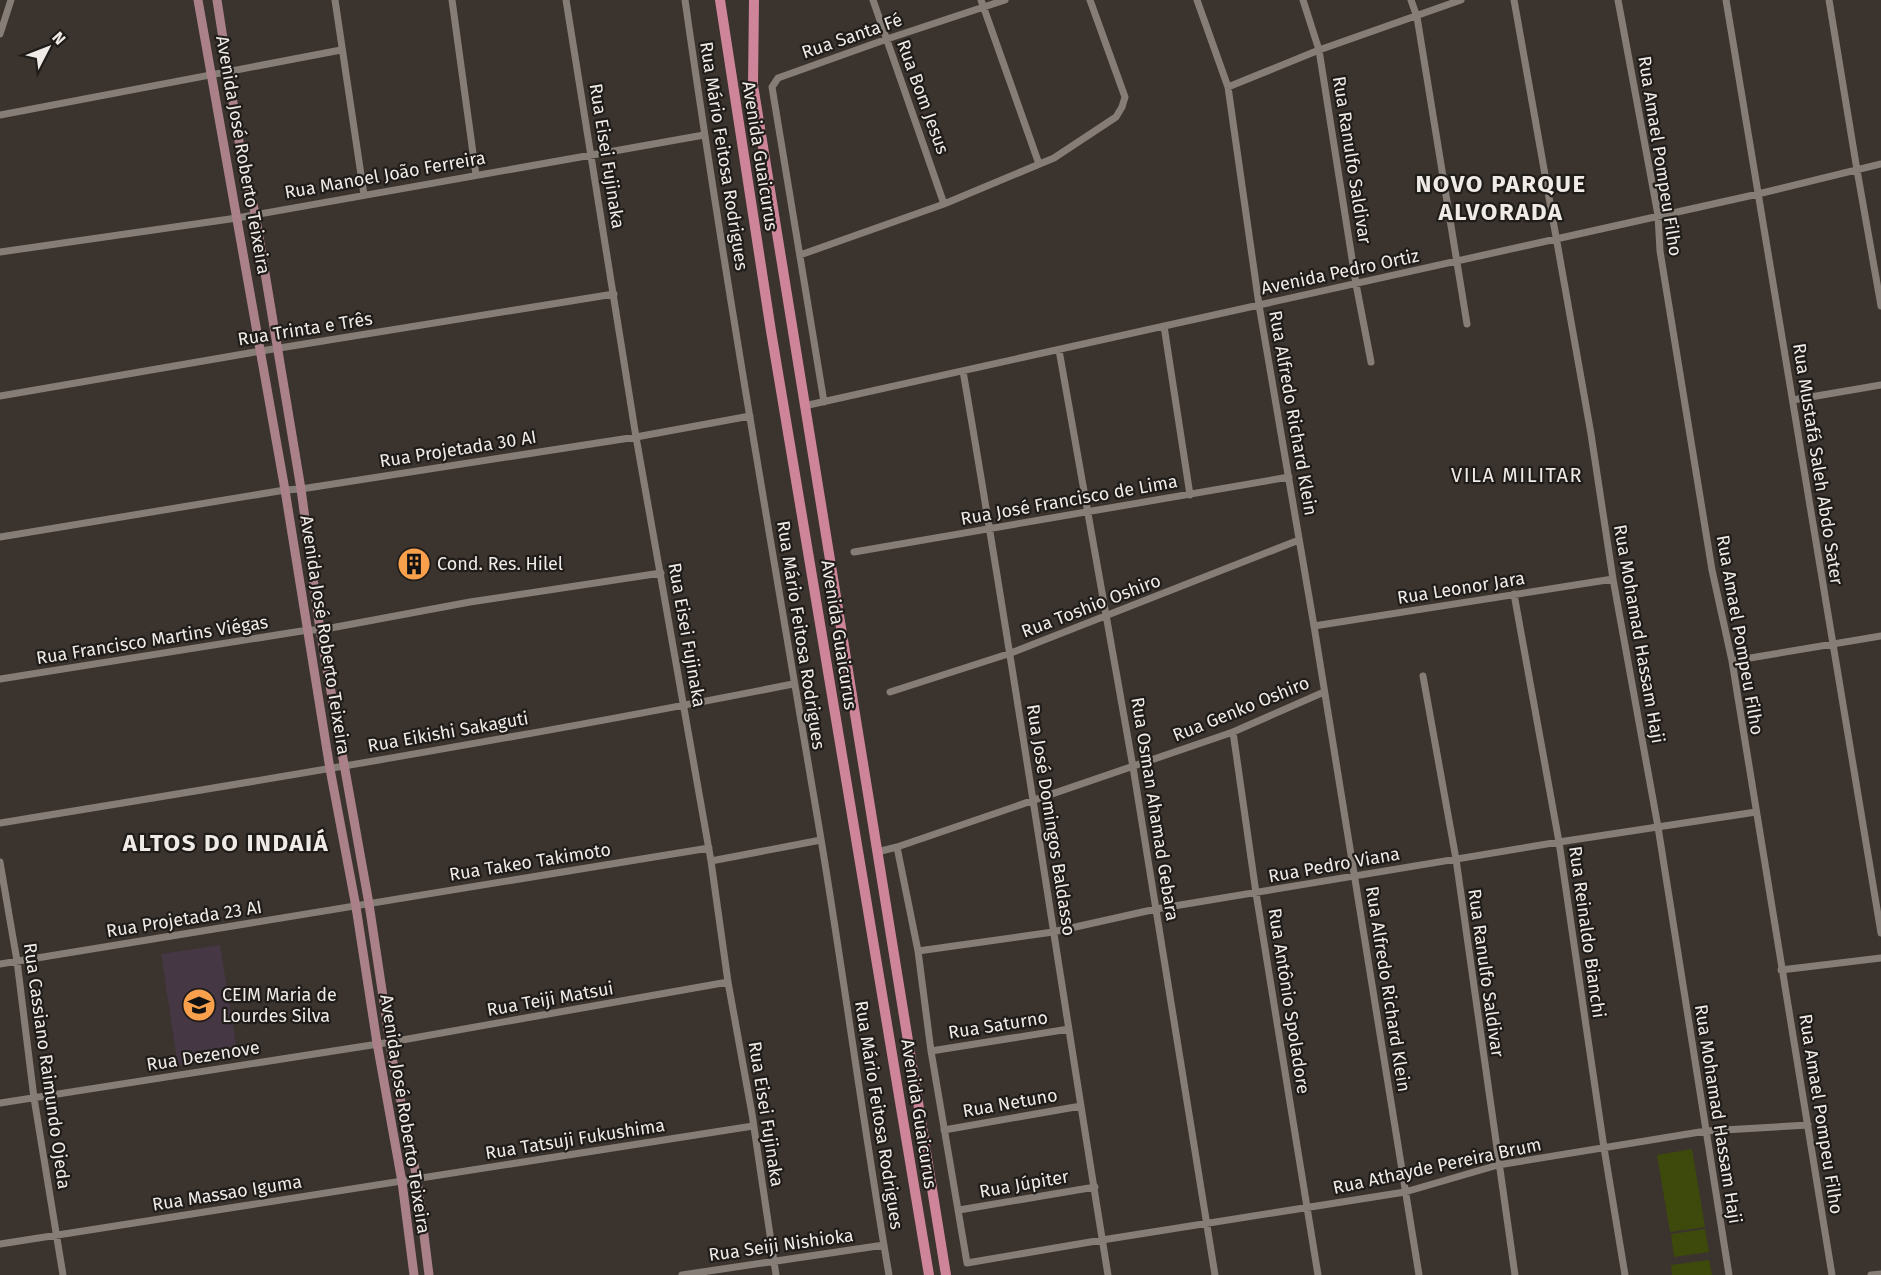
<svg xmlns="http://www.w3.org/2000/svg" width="1881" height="1275" font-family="'Fira Sans',sans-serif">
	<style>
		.education { fill: #463744 }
		.green { fill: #3e4a0c }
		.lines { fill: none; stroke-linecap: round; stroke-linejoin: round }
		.street { stroke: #867d76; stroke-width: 7 }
		.secondary { stroke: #aa8188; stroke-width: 9 }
		.primary { stroke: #cf8599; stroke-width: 10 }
		.labels { text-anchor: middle; stroke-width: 4.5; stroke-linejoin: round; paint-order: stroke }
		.street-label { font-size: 18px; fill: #f0ebe7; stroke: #1f1c19 }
		.poi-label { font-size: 18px; fill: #f0ebe7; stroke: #1f1c19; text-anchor: start }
		.neighbourhood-label { font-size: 20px; letter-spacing: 1.5px; fill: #f0ebe7; stroke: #1f1c19 }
		.district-label { font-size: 24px; font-weight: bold; letter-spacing: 1.5px; fill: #f0ebe7; stroke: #1f1c19 }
	</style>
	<rect width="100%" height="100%" fill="#3b332d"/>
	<path class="education" d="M220 945 238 1057 178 1066 161 954Z"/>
	<path class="green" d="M1692 1149 1705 1227 1670 1232 1657 1155Z
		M1705 1229 1709 1252 1674 1257 1671 1234Z
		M1709 1260 1712 1275H1672L1671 1265Z"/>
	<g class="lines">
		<path class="street" d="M335 0 364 195
			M452 0 476 175
			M566 0 636 437 711 861 728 982 752 1114 776 1275
			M685 0C725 281 774 560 821 839 845 984 864 1130 889 1275
			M873 0 944 204
			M981 0 1039 164
			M1197 0 1228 87 1259 305 1314 626 1419 1275
			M1303 0 1319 50 1356 284 1371 362
			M1411 0 1417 17 1467 324
			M1514 0 1591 434 1613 579 1658 827 1729 1275
			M1618 0 1658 215 1660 251 1712 570 1732 661 1832 1275
			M1726 0 1881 933
			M1829 0 1857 170 1881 306
			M0 34 11 0
			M1228 87 1319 50 1461 0
			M0 115 341 50
			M0 252 237 218 704 135
			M800 255 944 204 1054 158 1116 117 1122 107 1125 97 1090 0
			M1164 326 1190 495
			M1059 350 1133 767 1215 1275
			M963 371C1015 672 1059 974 1108 1275
			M0 396 261 351 614 294
			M1793 400 1881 385
			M824 402 772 87 778 78 887 39 1005 0
			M804 406 1556 239 1758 194 1881 164
			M0 537 285 490 301 489 636 437 750 416
			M854 552 1289 477
			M1514 594 1559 842 1604 1148 1625 1275
			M1314 626 1613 579
			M1732 661 1881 636
			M1423 676 1456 859 1515 1275
			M0 679 308 630H320L470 602 661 573
			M890 692 1011 653 1299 540
			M1233 732 1256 893 1318 1275
			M0 823C265 780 530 736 793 684
			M897 847 918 951 931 1051 967 1263 1102 1240 1405 1192 1498 1165 1706 1131 1808 1125
			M877 852 897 847 1233 732 1324 692
			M711 861 821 840
			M0 862 17 961 34 1098 63 1275
			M918 951 1053 932 1156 909 1559 842 1756 812
			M0 964 709 848
			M1781 970 1881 958
			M931 1051 1069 1029
			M0 1103 391 1042 728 982
			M944 1130 1081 1106
			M959 1210 1095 1187
			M0 1244 753 1126
			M682 1275 884 1245
			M1871 1275 1881 1274"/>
		<path class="secondary" d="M198 0 285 490 330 769 356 907 377 1043 402 1182 414 1275
			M217 0 241 154 255 213 301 489 320 630 369 904 393 1063 417 1179 429 1275"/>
		<path class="primary" d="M720 0 771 331 929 1275
			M754 0 753 85 946 1275"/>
	</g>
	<defs>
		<g id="building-disc" transform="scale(1.725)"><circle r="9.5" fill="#f9a04d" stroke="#1f1c19"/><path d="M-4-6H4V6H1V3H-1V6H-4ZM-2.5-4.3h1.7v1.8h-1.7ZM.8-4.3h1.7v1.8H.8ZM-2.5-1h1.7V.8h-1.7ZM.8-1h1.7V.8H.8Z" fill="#111"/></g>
		<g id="school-disc" transform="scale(1.725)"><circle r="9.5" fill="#f9a04d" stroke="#1f1c19"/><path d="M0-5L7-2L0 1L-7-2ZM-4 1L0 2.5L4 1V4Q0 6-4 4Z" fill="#111"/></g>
	</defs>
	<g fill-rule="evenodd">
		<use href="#building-disc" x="414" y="564"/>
		<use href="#school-disc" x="199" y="1005"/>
	</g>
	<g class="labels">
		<g class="street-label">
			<text transform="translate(852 36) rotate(-19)" y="6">Rua Santa Fé</text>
			<text transform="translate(923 97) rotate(70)" y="6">Rua Bom Jesus</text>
			<text transform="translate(243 155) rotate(80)" y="6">Avenida José Roberto Teixeira</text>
			<text transform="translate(607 156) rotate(81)" y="6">Rua Eisei Fujinaka</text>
			<text transform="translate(724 156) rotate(81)" y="6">Rua Mário Feitosa Rodrigues</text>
			<text transform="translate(760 156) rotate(81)" y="6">Avenida Guaicurus</text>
			<text transform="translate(1660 156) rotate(81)" y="6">Rua Amael Pompeu Filho</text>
			<text transform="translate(1352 160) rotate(81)" y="6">Rua Ranulfo Saldivar</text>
			<text transform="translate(385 175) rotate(-10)" y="6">Rua Manoel João Ferreira</text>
			<text transform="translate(1340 272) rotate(-12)" y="6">Avenida Pedro Ortiz</text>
			<text transform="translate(305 329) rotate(-9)" y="6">Rua Trinta e Três</text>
			<text transform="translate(1293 413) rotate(80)" y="6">Rua Alfredo Richard Klein</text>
			<text transform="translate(458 449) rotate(-9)" y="6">Rua Projetada 30 AI</text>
			<text transform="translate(1818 464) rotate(81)" y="6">Rua Mustafá Saleh Abdo Sater</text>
			<text transform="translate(1069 500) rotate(-10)" y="6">Rua José Francisco de Lima</text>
			<text transform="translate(1461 588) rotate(-9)" y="6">Rua Leonor Jara</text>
			<text transform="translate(1091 606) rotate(-21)" y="6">Rua Toshio Oshiro</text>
			<text transform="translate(1639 634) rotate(80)" y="6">Rua Mohamad Hassam Haji</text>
			<text transform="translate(325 635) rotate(81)" y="6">Avenida José Roberto Teixeira</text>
			<text transform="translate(687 635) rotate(80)" y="6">Rua Eisei Fujinaka</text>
			<text transform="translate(801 635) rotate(81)" y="6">Rua Mário Feitosa Rodrigues</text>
			<text transform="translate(839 635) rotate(81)" y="6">Avenida Guaicurus</text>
			<text transform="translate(1740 635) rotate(80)" y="6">Rua Amael Pompeu Filho</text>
			<text transform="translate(152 640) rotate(-9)" y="6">Rua Francisco Martins Viégas</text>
			<text transform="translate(1241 709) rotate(-22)" y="6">Rua Genko Oshiro</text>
			<text transform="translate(448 732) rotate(-10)" y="6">Rua Eikishi Sakaguti</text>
			<text transform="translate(1155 809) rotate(81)" y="6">Rua Osman Ahamad Gebara</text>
			<text transform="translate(1051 820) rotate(81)" y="6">Rua José Domingos Baldasso</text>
			<text transform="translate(530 862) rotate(-9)" y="6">Rua Takeo Takimoto</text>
			<text transform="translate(1334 865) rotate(-10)" y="6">Rua Pedro Viana</text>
			<text transform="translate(184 919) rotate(-9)" y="6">Rua Projetada 23 AI</text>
			<text transform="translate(1587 932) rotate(82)" y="6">Rua Reinaldo Bianchi</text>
			<text transform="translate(1486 973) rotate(82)" y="6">Rua Ranulfo Saldivar</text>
			<text transform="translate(1388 989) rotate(81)" y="6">Rua Alfredo Richard Klein</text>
			<text transform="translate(550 999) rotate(-10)" y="6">Rua Teiji Matsui</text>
			<text transform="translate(1289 1001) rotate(81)" y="6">Rua Antônio Spoladore</text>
			<text transform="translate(998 1025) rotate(-9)" y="6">Rua Saturno</text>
			<text transform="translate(203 1056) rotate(-9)" y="6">Rua Dezenove</text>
			<text transform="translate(47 1066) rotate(82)" y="6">Rua Cassiano Raimundo Ojeda</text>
			<text transform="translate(1010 1103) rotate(-10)" y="6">Rua Netuno</text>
			<text transform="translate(405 1114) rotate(81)" y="6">Avenida José Roberto Teixeira</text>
			<text transform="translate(766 1114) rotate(81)" y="6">Rua Eisei Fujinaka</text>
			<text transform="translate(919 1114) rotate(81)" y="6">Avenida Guaicurus</text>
			<text transform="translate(1718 1114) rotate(81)" y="6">Rua Mohamad Hassam Haji</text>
			<text transform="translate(1821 1114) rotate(81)" y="6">Rua Amael Pompeu Filho</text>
			<text transform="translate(879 1115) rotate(81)" y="6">Rua Mário Feitosa Rodrigues</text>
			<text transform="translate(575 1139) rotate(-9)" y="6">Rua Tatsuji Fukushima</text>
			<text transform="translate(1437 1166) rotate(-12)" y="6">Rua Athayde Pereira Brum</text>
			<text transform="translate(1024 1184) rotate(-10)" y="6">Rua Júpiter</text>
			<text transform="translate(227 1193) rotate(-9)" y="6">Rua Massao Iguma</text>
			<text transform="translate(781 1245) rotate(-8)" y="6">Rua Seiji Nishioka</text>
		</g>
		<g class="poi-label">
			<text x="437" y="570">Cond. Res. Hilel</text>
			<text x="222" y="1001">CEIM Maria de<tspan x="222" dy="21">Lourdes Silva</tspan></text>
		</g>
		<g class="neighbourhood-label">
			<text x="1517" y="482">VILA MILITAR</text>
		</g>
		<g class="district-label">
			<text x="1501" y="192">NOVO PARQUE<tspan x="1501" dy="28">ALVORADA</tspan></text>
			<text x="226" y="851">ALTOS DO INDAIÁ</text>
		</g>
	</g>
	<g transform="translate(48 48) rotate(48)" stroke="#1f1c19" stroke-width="4.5" paint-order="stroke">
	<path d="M0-4.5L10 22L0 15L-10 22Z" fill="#f0ebe7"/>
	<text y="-9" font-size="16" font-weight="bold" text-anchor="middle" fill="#f0ebe7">N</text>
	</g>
</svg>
